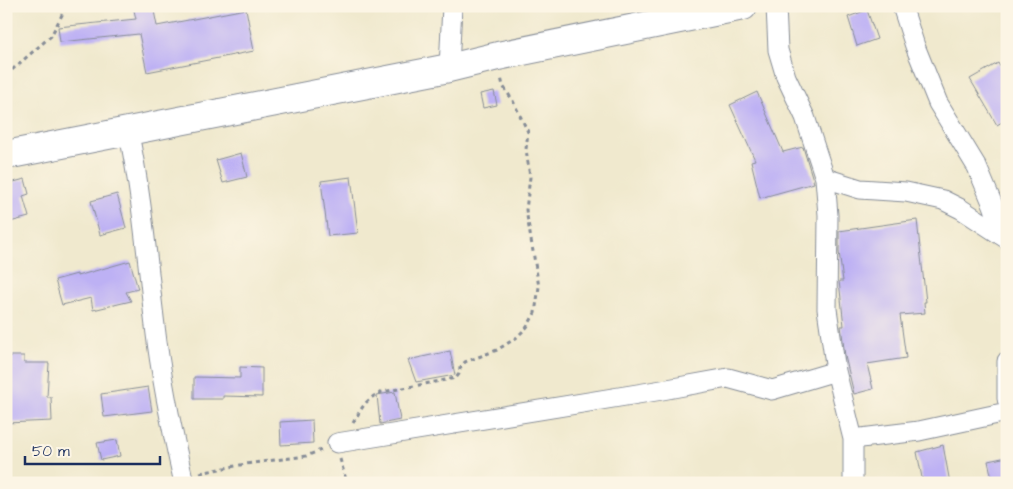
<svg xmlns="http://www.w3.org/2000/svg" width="1013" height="489" font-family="'Architects Daughter',sans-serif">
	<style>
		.building { fill: #bdb1f4 }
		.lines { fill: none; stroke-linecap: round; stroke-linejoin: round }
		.street-casing { stroke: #868c96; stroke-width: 21 }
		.primary-casing { stroke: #868c96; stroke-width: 30 }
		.path { stroke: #868c96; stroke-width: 3; stroke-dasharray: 4 4; stroke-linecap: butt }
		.street { stroke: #fff; stroke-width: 19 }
		.primary { stroke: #fff; stroke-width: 28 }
	</style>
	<rect width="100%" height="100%" fill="#fcf5e5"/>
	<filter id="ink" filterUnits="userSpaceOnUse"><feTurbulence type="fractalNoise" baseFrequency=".02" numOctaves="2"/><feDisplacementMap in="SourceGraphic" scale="10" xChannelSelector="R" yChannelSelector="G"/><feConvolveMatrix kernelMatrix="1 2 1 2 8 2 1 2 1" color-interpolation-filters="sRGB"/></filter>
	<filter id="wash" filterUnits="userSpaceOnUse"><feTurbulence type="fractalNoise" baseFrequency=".0096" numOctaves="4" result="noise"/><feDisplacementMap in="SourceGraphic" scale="20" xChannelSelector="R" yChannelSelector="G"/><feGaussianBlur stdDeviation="1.12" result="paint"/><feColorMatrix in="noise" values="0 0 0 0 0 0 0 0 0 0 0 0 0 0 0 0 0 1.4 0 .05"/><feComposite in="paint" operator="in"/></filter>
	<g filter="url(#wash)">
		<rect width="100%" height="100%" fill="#f0e9ce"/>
		<g id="blocks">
			<path class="building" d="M133 6H153L157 26 246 9 254 51 147 72 139 34 60 42 58 27 136 19Z
				M867 10 877 39 857 46 848 17Z
				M998 63 1007 79V119L997 125 970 79Z
				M494 91 497 105 483 108 480 94Z
				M757 92 783 152 803 147 814 183 760 198 751 161 755 160 730 105Z
				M241 153 247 177 223 183 216 160Z
				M351 177 358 233 328 236 321 181Z
				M25 179 29 194 23 196 29 217 6 223V184Z
				M117 194 126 228 100 235 91 201Z
				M917 220 926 302H924L925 313 900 315 906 358 867 364 873 389 854 394 845 356 841 326H844L839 281H843L839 252V231Z
				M130 261 138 289 126 292 131 301 93 310 91 298 62 305 55 280 77 274V276Z
				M450 351 455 375 416 382 408 360Z
				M9 356H24V363H49L47 397H51L52 421 6 423Z
				M240 367 262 368V397L223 396V399H194V377L240 378Z
				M148 387 152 411 104 417 101 394Z
				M395 392 400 420 380 424 377 395Z
				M312 420 313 443 281 445 280 422Z
				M117 440 120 456 101 460 97 443Z
				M943 445 950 483H923L917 452Z
				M1007 457V481L993 483 988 461Z"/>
		</g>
	</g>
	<g filter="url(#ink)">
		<use href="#blocks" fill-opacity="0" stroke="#868c96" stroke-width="1"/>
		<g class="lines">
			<g class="street-casing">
				<path id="street" d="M776 6 778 50 786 77 805 117 825 178 828 215 827 309 836 371 853 439V483
					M902 6 915 46 938 103 977 167 993 205 1000 226 1007 238
					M449 68 452 6
					M128 130C142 194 147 260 155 326 161 379 172 431 184 483
					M825 178 860 189 906 192 943 200 961 209 1007 239
					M1007 361V399
					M853 439 919 431 1007 412
					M337 443 662 390 728 378 772 390 836 371"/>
			</g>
			<g class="primary-casing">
				<path id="primary" d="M6 155 449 68 498 56 743 6"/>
			</g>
			<path class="path" d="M6 75 51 36 65 9 69 6
				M353 423C362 408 365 399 382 392L456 378 459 374 460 368 465 362 497 350 516 338 527 327 535 313 539 287 526 210 530 177 526 149 528 132 513 101 503 86 501 77
				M340 459 347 483
				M200 473 245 464 306 456 321 450"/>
			<use href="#street" class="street"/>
			<use href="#primary" class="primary"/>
		</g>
	</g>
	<rect width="1013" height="489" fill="none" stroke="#fcf5e5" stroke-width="25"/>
	<path d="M25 456v8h135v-8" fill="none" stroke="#1b2f5e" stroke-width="2.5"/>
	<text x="32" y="456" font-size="15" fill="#1b2f5e" stroke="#fcf5e5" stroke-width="4" paint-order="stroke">50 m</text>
</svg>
